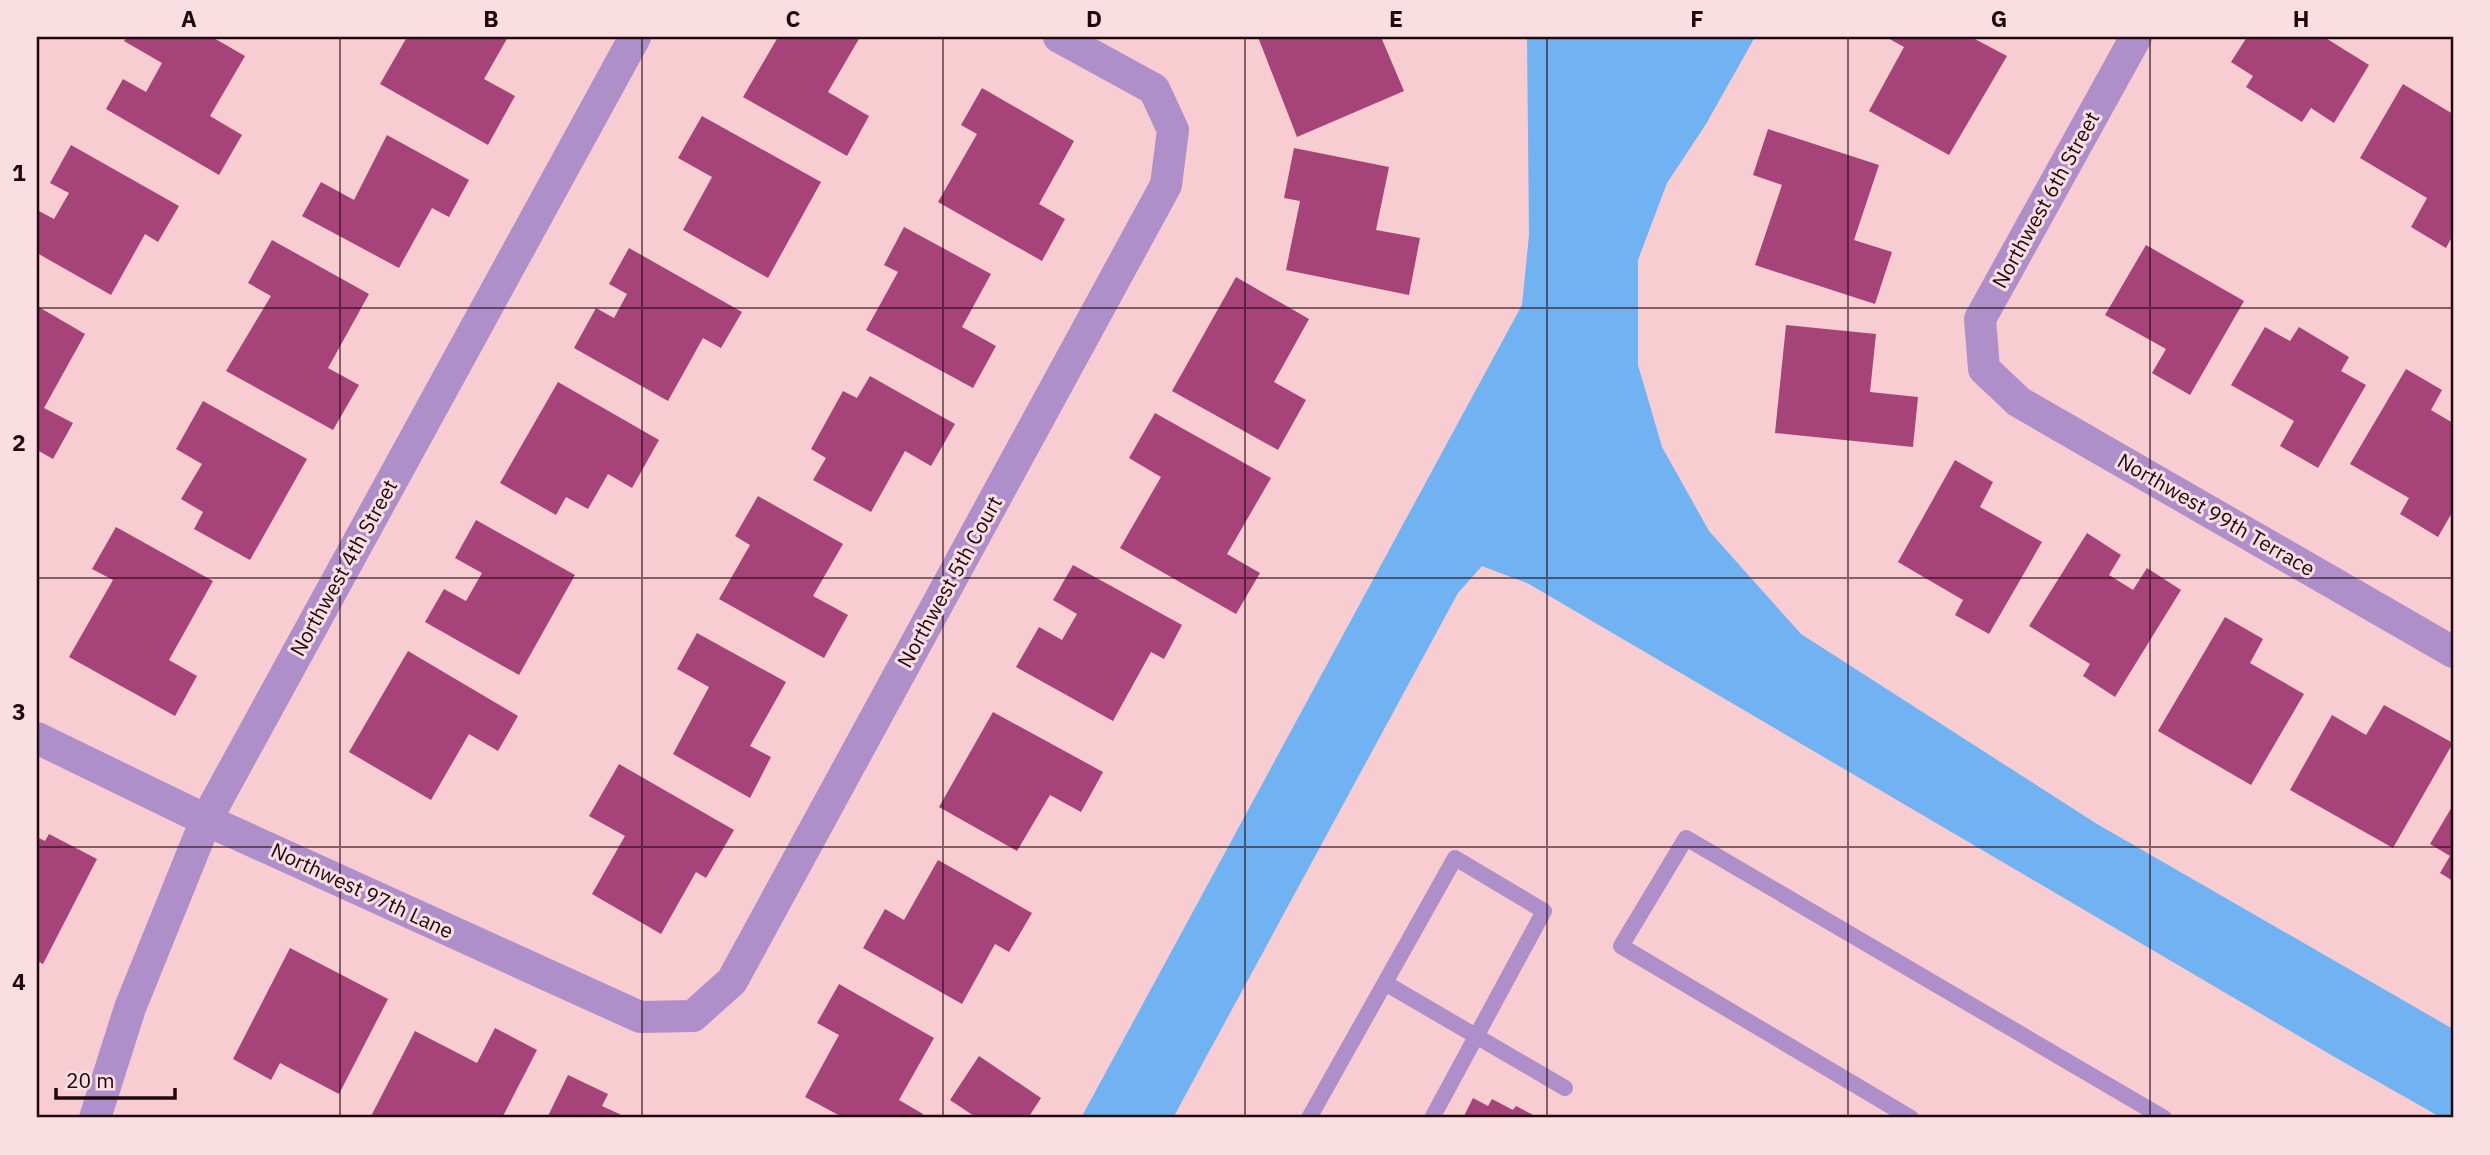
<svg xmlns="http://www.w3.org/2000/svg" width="2490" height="1155" font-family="'IBM Plex Sans',sans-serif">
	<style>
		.water { fill: #71b2f2 }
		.building { fill: #a64379 }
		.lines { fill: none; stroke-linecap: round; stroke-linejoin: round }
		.service { stroke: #af8fca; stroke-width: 16 }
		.minor { stroke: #af8fca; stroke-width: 32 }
		.grid { fill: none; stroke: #20090e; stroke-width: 2; stroke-opacity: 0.55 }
		.labels { text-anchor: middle; stroke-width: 6; stroke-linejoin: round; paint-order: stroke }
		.street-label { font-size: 21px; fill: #20090e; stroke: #fadee2 }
		.neatline { fill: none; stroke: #20090e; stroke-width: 2.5 }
		.grid-label { font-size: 23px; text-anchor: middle; font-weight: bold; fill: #20090e }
	</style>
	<rect width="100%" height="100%" fill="#f7cdd2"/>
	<path class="water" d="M1527 37H1755L1706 124 1667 183 1638 260V365L1662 447 1709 531 1801 634 2097 824 2453 1029V1118H2442L2338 1059 1529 584 1482 566 1458 593 1173 1118H1081L1522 305 1529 235Z"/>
	<path class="building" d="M127 37H212L245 56 210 116 242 135 219 175 106 109 123 79 146 92 162 63 124 41Z
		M407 37H508L484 79 515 96 488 145 380 84Z
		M778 37H860L828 92 869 116 847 156 743 97Z
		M1258 37H1381L1404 91 1297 137Z
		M1886 37H1971L2007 56 1949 155 1869 111 1904 47Z
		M2247 37H2324L2369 65 2334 123 2311 108 2302 122 2246 87 2253 76 2231 62Z
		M2403 84 2453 114V235L2446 248 2411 227 2427 198 2360 158Z
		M982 88 1074 141 1039 204 1065 219 1042 261 938 202 977 134 961 125Z
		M702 116 821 182 768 278 683 230 712 177 678 158Z
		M1768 129 1879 165 1854 240 1892 252 1875 304 1755 265 1782 185 1753 175Z
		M387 135 469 180 449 217 432 208 399 268 302 216 321 182 354 200Z
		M71 145 179 206 158 242 145 234 111 295 37 253V210L54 219 69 193 50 183Z
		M1294 148 1389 167 1376 230 1420 238 1409 295 1286 270 1300 201 1284 198Z
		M904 227 991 274 962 327 996 346 973 388 866 330 898 272 884 265Z
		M272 240 369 294 328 368 359 385 333 430 226 371 271 296 248 283Z
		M2146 245 2244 301 2190 395 2152 373 2166 349 2105 315Z
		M629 248 742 312 721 348 703 338 668 401 574 348 596 308 614 318 627 294 609 284Z
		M1236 277 1309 319 1274 382 1306 400 1278 450 1172 391Z
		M37 306 85 334 44 408 73 423 53 459 37 450Z
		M1786 325 1876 334 1870 392 1918 397 1913 447 1775 433Z
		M2265 327 2290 341 2299 327 2349 357 2341 371 2366 385 2318 468 2280 446 2294 421 2231 385Z
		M2406 369 2442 390 2431 410 2453 423V511L2438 537 2400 514 2409 498 2350 464Z
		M870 376 955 424 931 466 905 451 871 512 813 480 826 458 811 449 843 391 857 398Z
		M558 382 659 440 632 488 608 474 588 509 566 497 556 515 500 483Z
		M203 401 307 459 250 560 194 529 203 512 181 499 202 464 176 449Z
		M1155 413 1271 478 1227 554 1260 573 1236 614 1120 548 1161 477 1129 458Z
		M1955 460 1993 482 1980 507 2042 542 1989 634 1955 615 1963 600 1898 562Z
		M758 496 843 544 813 596 848 615 824 658 719 599 750 545 735 536Z
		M476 520 575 575 519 675 425 622 444 589 466 601 482 573 455 558Z
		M116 527 213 581 169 660 197 676 175 716 69 657 113 580 92 569Z
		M2087 533 2121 555 2109 575 2133 590 2147 568 2181 590 2115 697 2083 676 2090 664 2029 626Z
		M1073 565 1182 625 1164 659 1151 652 1113 721 1016 667 1039 627 1062 640 1077 614 1053 600Z
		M2225 617 2263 639 2250 663 2304 694 2251 785 2158 731Z
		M697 633 786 682 750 746 771 757 750 798 673 754 709 687 677 669Z
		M408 651 518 716 498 751 469 734 431 800 349 752Z
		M2384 705 2453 743 2393 848 2290 790 2332 715 2366 735Z
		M993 712 1103 772 1081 812 1050 795 1017 851 939 807Z
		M619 764 734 830 706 878 696 872 661 934 592 894 625 836 589 816Z
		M2453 805V881L2440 873 2450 856 2430 844Z
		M49 834 97 859 43 964 37 961V837L45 841Z
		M938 860 1032 913 1009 952 995 944 962 1004 863 948 885 909 904 920Z
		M290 948 388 999 339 1094 280 1063 271 1080 233 1059Z
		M839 984 934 1038 899 1100 923 1114 920 1118H844L805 1097 839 1035 817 1023Z
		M495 1028 537 1050 502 1118H370L415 1031 477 1063Z
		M979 1056 1041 1098 1028 1118H977L950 1100Z
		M568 1075 608 1094 602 1106 628 1118H547Z
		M1473 1098 1488 1106 1492 1099 1513 1110 1516 1106 1539 1118H1463Z"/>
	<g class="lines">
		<path class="service" d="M1385 983 1565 1088
			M1309 1118 1455 858 1544 911 1432 1118
			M1911 1118 1621 946 1686 838 2164 1118"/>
		<path class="minor" d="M2136 37 1980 319 1984 369 2019 402 2453 652
			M37 738 206 820 640 1017 693 1016 732 981 1166 185 1173 130 1154 89 1059 37
			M95 1118 130 1008 206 820 635 37"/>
	</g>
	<path class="grid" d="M340 37V1118M642 37V1118M943 37V1118M1245 37V1118M1547 37V1118M1848 37V1118M2150 37V1118M37 308H2453M37 578H2453M37 847H2453"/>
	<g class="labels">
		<g class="street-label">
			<text transform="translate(2046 200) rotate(-61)" y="7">Northwest 6th Street</text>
			<text transform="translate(2216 515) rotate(30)" y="7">Northwest 99th Terrace</text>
			<text transform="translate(344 568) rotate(-61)" y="7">Northwest 4th Street</text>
			<text transform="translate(950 582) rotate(-61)" y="7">Northwest 5th Court</text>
			<text transform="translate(362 891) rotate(25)" y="7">Northwest 97th Lane</text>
		</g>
	</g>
	<rect width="2490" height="1155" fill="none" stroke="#fadee2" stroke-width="77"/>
	<path d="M56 1088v10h119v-10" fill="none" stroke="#20090e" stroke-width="3.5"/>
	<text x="66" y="1088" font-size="21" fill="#20090e" stroke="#fadee2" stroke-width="5" paint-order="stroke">20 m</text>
	<rect x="38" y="38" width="2414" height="1078" class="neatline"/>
	<g class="grid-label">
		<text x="189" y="27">A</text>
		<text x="491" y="27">B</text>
		<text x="793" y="27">C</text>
		<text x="1094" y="27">D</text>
		<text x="1396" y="27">E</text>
		<text x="1697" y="27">F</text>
		<text x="1999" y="27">G</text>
		<text x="2301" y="27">H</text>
		<text x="19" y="181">1</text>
		<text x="19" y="451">2</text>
		<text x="19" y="720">3</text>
		<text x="19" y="990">4</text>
	</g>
</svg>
